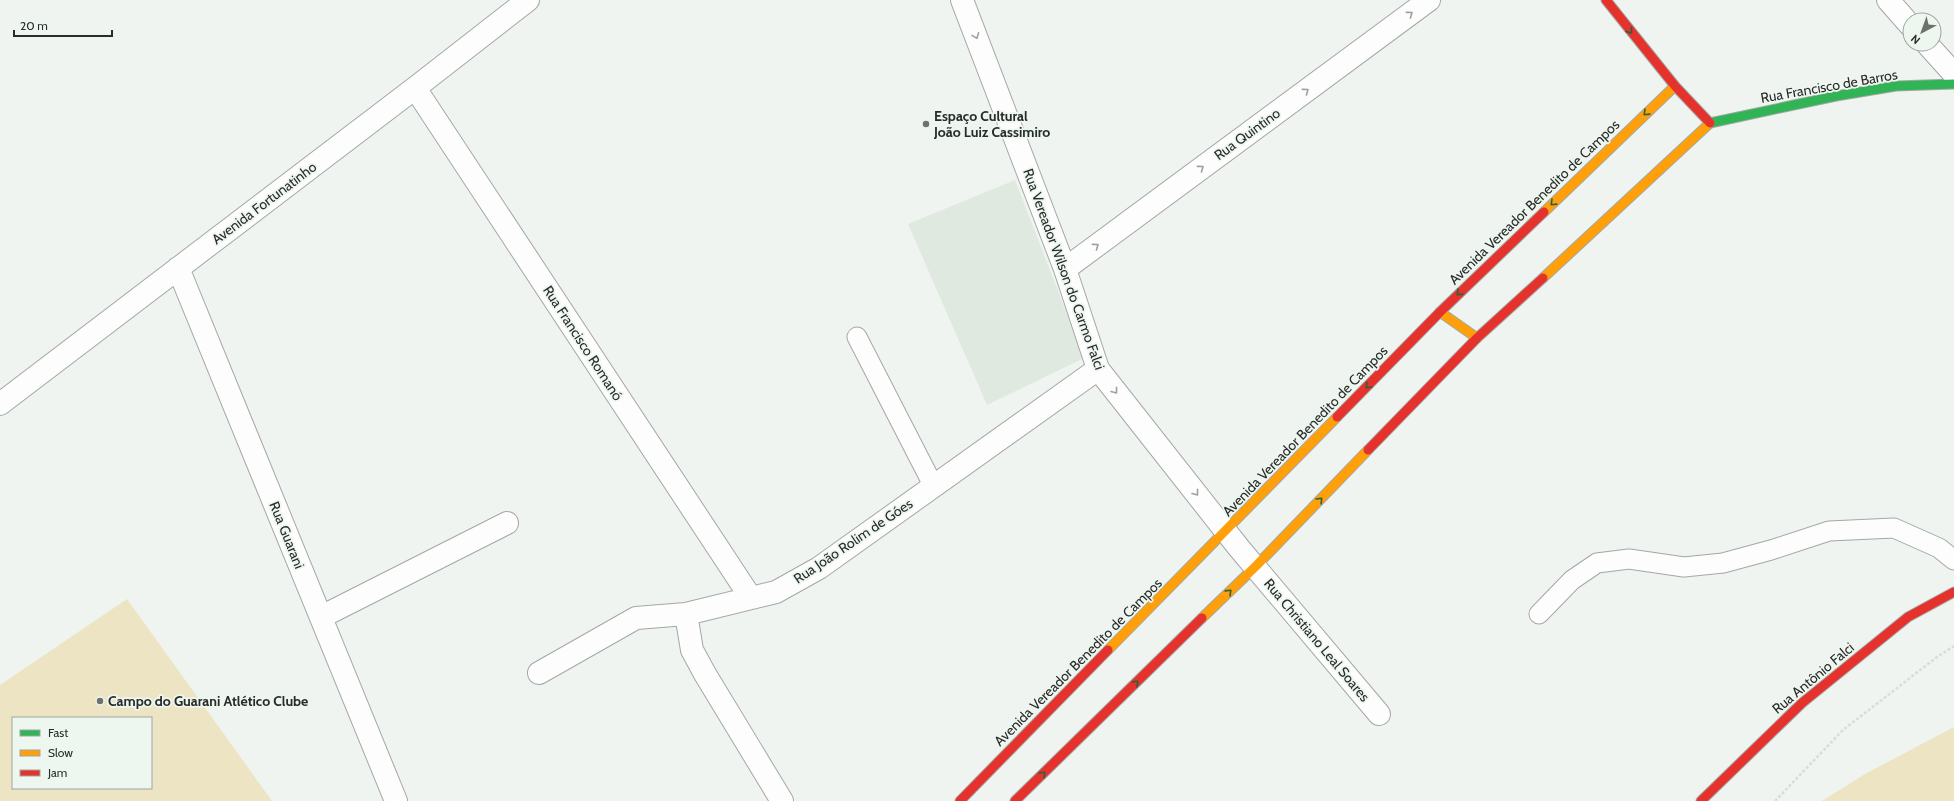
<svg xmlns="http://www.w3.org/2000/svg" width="1954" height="801" font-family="Cabin,sans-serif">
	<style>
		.built { fill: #dfe9e0 }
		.green { fill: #ede4c3; fill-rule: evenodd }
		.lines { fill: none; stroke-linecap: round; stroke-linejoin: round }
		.lane-casing { stroke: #a4a8a5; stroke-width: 21 }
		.street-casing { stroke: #a4a8a5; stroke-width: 24 }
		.fast-casing { stroke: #a4a8a5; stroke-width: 11 }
		.slow-casing { stroke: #a4a8a5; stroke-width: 11 }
		.jam-casing { stroke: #a4a8a5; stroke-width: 11 }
		.path { stroke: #dbdbdb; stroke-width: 2.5; stroke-dasharray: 3 2; stroke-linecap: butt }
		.lane { stroke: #fdfdfd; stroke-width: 19 }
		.street { stroke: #fdfdfd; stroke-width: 22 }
		.fast { stroke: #30b455; stroke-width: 9 }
		.slow { stroke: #ff9f0a; stroke-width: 9 }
		.jam { stroke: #e5322d; stroke-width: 9 }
		.oneway { stroke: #9e9f9e }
		.oneway2 { stroke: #2c623b }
		.poi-dot { fill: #6e726f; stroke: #edf6ef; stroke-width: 1.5 }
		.labels { text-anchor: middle; stroke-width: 3.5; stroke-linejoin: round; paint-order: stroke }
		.street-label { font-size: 14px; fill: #292c2a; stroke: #edf6ef }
		.poi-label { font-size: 14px; font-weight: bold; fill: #292c2a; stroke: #edf6ef; text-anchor: start }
	</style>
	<rect width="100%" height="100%" fill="#eff4f0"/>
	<path class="built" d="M1015 180 1084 358 987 405 908 224Z"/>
	<path class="green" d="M127 599 272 801H0V685ZM13 718H151V788H13Z
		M1954 727V801H1822L1865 774Z"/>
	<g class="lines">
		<g class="lane-casing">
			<path id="lane" d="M857 337 934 487
				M1539 614 1572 580 1597 563 1629 559 1684 567 1723 563 1771 550 1829 531 1894 528 1939 548 1954 560"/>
		</g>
		<g class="street-casing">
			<path id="street" d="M962 0 1065 269 1098 369 1239 548 1379 714
				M1888 0 1910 25
				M1927 44 1954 74
				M415 88 751 598
				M178 268 396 801
				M1065 269 1429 0
				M0 404 415 88 528 0
				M686 614 692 650 705 674 782 801
				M321 617 507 523
				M539 673 636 618 686 614 776 592 819 568 1098 369"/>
		</g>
		<g class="fast-casing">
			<path id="fast" d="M1710 123 1836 96 1896 86 1954 84"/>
		</g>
		<g class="slow-casing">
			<path id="slow" d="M1544 212 1675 86
				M1543 278 1710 123
				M1440 312 1477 338
				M1202 618 1256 566 1368 450
				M1108 650 1337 417"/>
		</g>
		<g class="jam-casing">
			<path id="jam" d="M1606 0 1675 86 1710 123
				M1337 417 1440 312 1544 212
				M1368 450 1477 338 1543 278
				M960 801 1108 650
				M1015 801 1202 618
				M1701 801 1802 703 1908 617 1954 592"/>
		</g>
		<path class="path" d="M1775 801 1843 730 1937 657 1954 646"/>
		<use href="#lane" class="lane"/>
		<use href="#street" class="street"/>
		<use href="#fast" class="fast"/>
		<use href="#slow" class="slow"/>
		<use href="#jam" class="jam"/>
	</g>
	<defs><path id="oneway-chevron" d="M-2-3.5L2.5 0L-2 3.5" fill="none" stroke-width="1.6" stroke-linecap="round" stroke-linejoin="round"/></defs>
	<g class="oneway">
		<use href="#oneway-chevron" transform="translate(1410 14) rotate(-36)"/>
		<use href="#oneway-chevron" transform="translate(976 36) rotate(69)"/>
		<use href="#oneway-chevron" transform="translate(1306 91) rotate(-36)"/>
		<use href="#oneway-chevron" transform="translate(1201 168) rotate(-36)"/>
		<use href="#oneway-chevron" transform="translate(1096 246) rotate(-36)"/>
		<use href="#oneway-chevron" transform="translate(1115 391) rotate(52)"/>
		<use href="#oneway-chevron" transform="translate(1196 493) rotate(52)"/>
	</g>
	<g class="oneway2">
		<use href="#oneway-chevron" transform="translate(1630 31) rotate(52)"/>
		<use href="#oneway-chevron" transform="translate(1646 113) rotate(136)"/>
		<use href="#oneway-chevron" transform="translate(1553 203) rotate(136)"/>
		<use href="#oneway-chevron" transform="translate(1459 293) rotate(136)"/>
		<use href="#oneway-chevron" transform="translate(1368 386) rotate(134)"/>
		<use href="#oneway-chevron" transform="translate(1320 500) rotate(-46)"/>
		<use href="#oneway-chevron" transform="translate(1229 592) rotate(-44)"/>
		<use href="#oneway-chevron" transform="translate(1136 683) rotate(-44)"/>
		<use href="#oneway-chevron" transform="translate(1043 774) rotate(-44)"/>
	</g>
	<g class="poi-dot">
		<circle cx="926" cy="124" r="4"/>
		<circle cx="100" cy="701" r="4"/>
	</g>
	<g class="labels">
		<g class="street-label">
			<text transform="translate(1829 86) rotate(-10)" y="5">Rua Francisco de Barros</text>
			<text transform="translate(1247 134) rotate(-36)" y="5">Rua Quintino</text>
			<text transform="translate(1534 202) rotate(-44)" y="5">Avenida Vereador Benedito de Campos</text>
			<text transform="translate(264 203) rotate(-37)" y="5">Avenida Fortunatinho</text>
			<text transform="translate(1064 269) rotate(70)" y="5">Rua Vereador Wilson do Carmo Falci</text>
			<text transform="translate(583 343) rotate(57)" y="5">Rua Francisco Romanó</text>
			<text transform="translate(1305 431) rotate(-46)" y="5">Avenida Vereador Benedito de Campos</text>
			<text transform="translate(287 535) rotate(68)" y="5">Rua Guarani</text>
			<text transform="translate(853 541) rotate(-34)" y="5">Rua João Rolim de Góes</text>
			<text transform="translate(1317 640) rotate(50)" y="5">Rua Christiano Leal Soares</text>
			<text transform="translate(1078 662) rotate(-45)" y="5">Avenida Vereador Benedito de Campos</text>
			<text transform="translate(1813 678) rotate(-40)" y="5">Rua Antônio Falci</text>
		</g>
		<g class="poi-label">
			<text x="934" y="121">Espaço Cultural<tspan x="934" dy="16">João Luiz Cassimiro</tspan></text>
			<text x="108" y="706">Campo do Guarani Atlético Clube</text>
		</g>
	</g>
	<rect x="12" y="717" width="140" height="72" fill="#edf6ef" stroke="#9fa5a0"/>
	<rect x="20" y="730" width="20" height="6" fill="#30b455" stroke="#9fa5a0"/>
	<text x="48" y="737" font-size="12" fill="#292c2a">Fast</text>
	<rect x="20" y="750" width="20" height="6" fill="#ff9f0a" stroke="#9fa5a0"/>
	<text x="48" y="757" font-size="12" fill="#292c2a">Slow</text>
	<rect x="20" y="770" width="20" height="6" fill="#e5322d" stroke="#9fa5a0"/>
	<text x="48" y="777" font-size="12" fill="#292c2a">Jam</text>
	<g transform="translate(1922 32) rotate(221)"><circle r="19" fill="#edf6ef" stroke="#9fa5a0"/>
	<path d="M0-3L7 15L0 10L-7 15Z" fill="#6e726f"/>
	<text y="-6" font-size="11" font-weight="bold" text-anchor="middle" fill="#292c2a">N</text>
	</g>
	<path d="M14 30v6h98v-6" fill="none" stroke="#292c2a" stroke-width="2"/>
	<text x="20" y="30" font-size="12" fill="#292c2a" stroke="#edf6ef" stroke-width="3" paint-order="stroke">20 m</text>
</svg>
